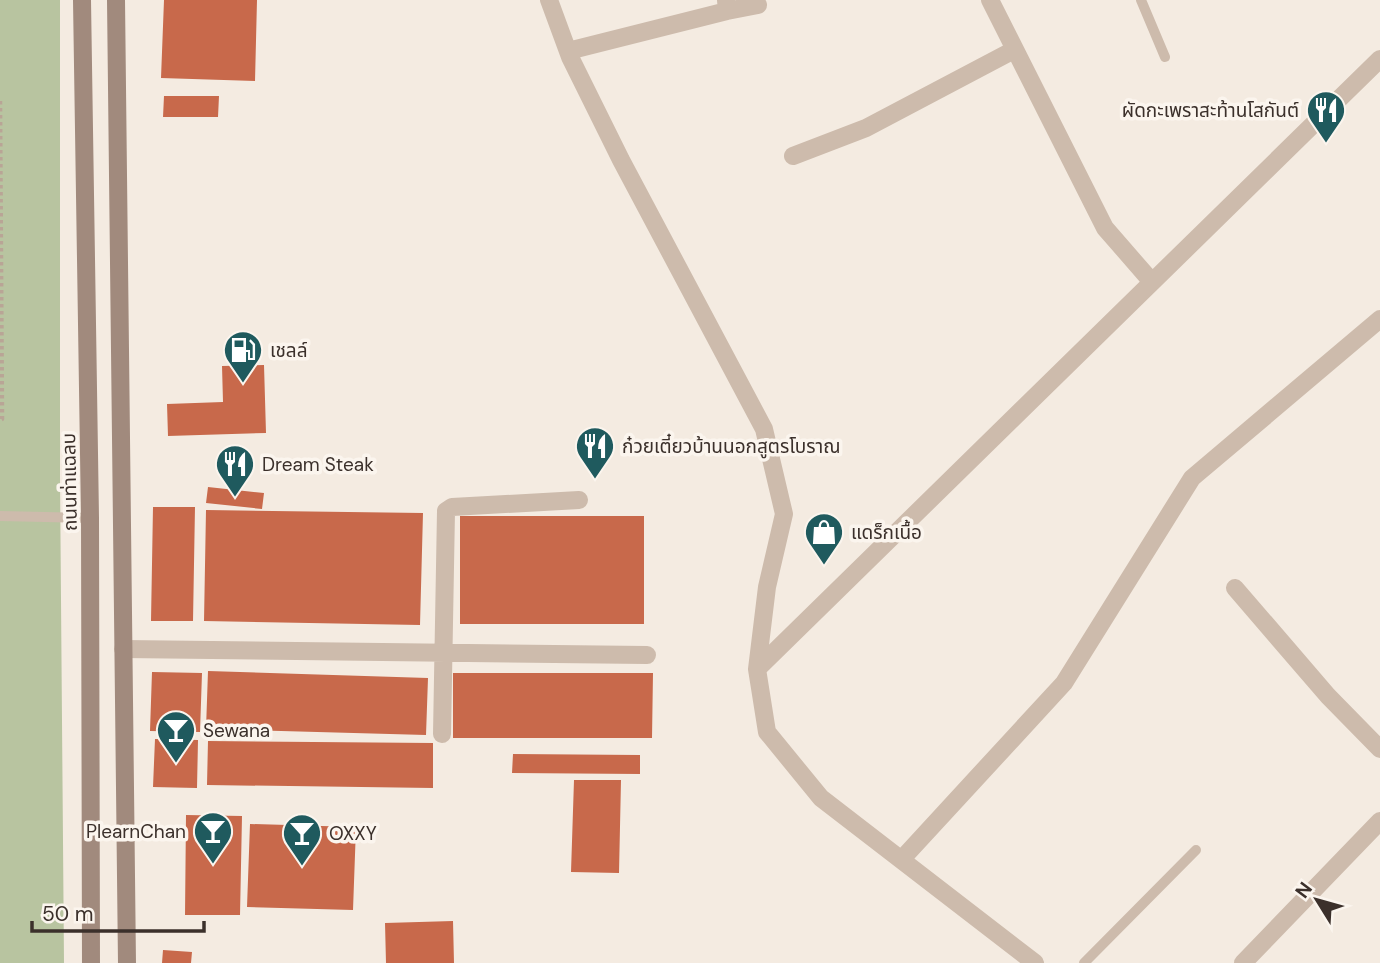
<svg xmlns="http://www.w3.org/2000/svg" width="1380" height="963" font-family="'DM Sans','Noto Sans Thai',sans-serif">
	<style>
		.green { fill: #b8c4a0 }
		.building { fill: #c8694b }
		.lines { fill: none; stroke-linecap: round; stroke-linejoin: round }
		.path { stroke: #b9a596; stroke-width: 4.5; stroke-dasharray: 3.5 3.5; stroke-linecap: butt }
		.service { stroke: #cdbbac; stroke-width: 10 }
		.minor { stroke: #cdbbac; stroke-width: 18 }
		.secondary { stroke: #a18a7d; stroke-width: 18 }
		.labels { text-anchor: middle; stroke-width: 7; stroke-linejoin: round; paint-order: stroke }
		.poi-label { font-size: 19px; fill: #3b302b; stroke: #fbf5ee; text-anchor: start }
		.street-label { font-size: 19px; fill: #3b302b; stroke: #fbf5ee }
	</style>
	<rect width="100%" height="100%" fill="#f4ebe1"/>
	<path class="green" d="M0 0H60V477L64 963H0Z"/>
	<path class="building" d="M164 0H257L255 81 161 78Z
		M164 96H219L218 117H163Z
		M264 365 266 433 168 436 167 404 223 402 222 366Z
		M208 487 264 493 262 509 206 503Z
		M153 507H195L193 621H151Z
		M206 510 423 513 420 625 204 621Z
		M460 516H644V624H460Z
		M208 671 428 678 426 735 206 729Z
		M152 672 202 673 200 732 150 731Z
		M453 673H653L652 738H453Z
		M155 739 198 740 197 788 153 787Z
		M208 741 433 743V788L207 785Z
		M513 754 640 755V774L512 773Z
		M574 780H621L619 873 571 872Z
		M186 815 242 816 240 915H185Z
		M250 824 356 827 353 910 247 907Z
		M453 921 454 963H386L385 923Z
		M163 950 192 952 191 963H162Z"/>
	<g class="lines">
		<path class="path" d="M0 101 2 419 0 420"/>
		<path class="service" d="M1141 0 1165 57
			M0 516 90 518
			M1084 963 1196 850"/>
		<path class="minor" d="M549 0 570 57 621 160 764 429 784 514 767 587 757 669 767 732 821 798 1035 963
			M990 0 1105 228 1152 282
			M727 11 758 5
			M568 51 727 11 726 0
			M793 156 866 128 1014 50
			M1235 588 1328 696 1380 749
			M123 649 647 655
			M757 669 1380 59
			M442 734 446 511 452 507 579 500
			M901 860 1064 683 1192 478 1380 319
			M1243 963 1380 821"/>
		<path class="secondary" d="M82 0 90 518 91 963
			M116 0 127 963"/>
	</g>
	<defs>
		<g id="restaurant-pin" transform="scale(2.0125)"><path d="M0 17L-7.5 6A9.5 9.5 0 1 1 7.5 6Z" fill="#1f5a5e" stroke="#fbf5ee"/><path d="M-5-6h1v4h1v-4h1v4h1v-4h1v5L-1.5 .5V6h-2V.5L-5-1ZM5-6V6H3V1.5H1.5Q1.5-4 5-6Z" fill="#fff"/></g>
		<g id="fuel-pin" transform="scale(2.0125)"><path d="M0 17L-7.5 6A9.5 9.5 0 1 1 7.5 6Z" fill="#1f5a5e" stroke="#fbf5ee"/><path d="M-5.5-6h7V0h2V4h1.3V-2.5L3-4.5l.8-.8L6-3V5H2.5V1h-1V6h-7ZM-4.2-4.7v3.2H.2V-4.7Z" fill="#fff"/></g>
		<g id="shop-pin" transform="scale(2.0125)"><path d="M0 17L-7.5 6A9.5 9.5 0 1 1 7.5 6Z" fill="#1f5a5e" stroke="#fbf5ee"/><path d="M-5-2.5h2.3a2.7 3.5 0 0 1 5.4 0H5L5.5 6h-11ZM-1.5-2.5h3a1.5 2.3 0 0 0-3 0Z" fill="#fff"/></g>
		<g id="bar-pin" transform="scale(2.0125)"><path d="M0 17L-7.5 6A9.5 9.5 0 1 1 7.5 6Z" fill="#1f5a5e" stroke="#fbf5ee"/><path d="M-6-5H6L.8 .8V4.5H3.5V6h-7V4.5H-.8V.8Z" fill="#fff"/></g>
	</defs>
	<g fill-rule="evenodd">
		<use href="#restaurant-pin" x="1326" y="110"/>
		<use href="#fuel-pin" x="243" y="350"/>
		<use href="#restaurant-pin" x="595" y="446"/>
		<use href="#restaurant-pin" x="235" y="464"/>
		<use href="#shop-pin" x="824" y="532"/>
		<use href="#bar-pin" x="176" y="730"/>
		<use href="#bar-pin" x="213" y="831"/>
		<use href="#bar-pin" x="302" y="833"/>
	</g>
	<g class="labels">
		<g class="poi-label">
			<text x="1299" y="117" text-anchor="end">ผัดกะเพราสะท้านโสกันต์</text>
			<text x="270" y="357">เชลล์</text>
			<text x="622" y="453">ก๋วยเตี๋ยวบ้านนอกสูตรโบราณ</text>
			<text x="262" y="471">Dream Steak</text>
			<text x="851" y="539">แดร็กเนื้อ</text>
			<text x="203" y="737">Sewana</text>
			<text x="186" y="838" text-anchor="end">PlearnChan</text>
			<text x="329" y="840">OXXY</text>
		</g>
		<g class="street-label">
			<text transform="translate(69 482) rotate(-91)" y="7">ถนนท่าแฉลบ</text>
		</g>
	</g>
	<g transform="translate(1317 900) rotate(307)" stroke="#fbf5ee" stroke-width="5" paint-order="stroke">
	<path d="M0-5L12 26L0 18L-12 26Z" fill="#3b302b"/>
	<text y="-10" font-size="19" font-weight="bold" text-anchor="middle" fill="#3b302b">N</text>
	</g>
	<path d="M32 921v10h172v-10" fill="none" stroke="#3b302b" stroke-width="3.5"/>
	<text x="42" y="921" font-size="21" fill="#3b302b" stroke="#fbf5ee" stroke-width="5" paint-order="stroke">50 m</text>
</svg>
